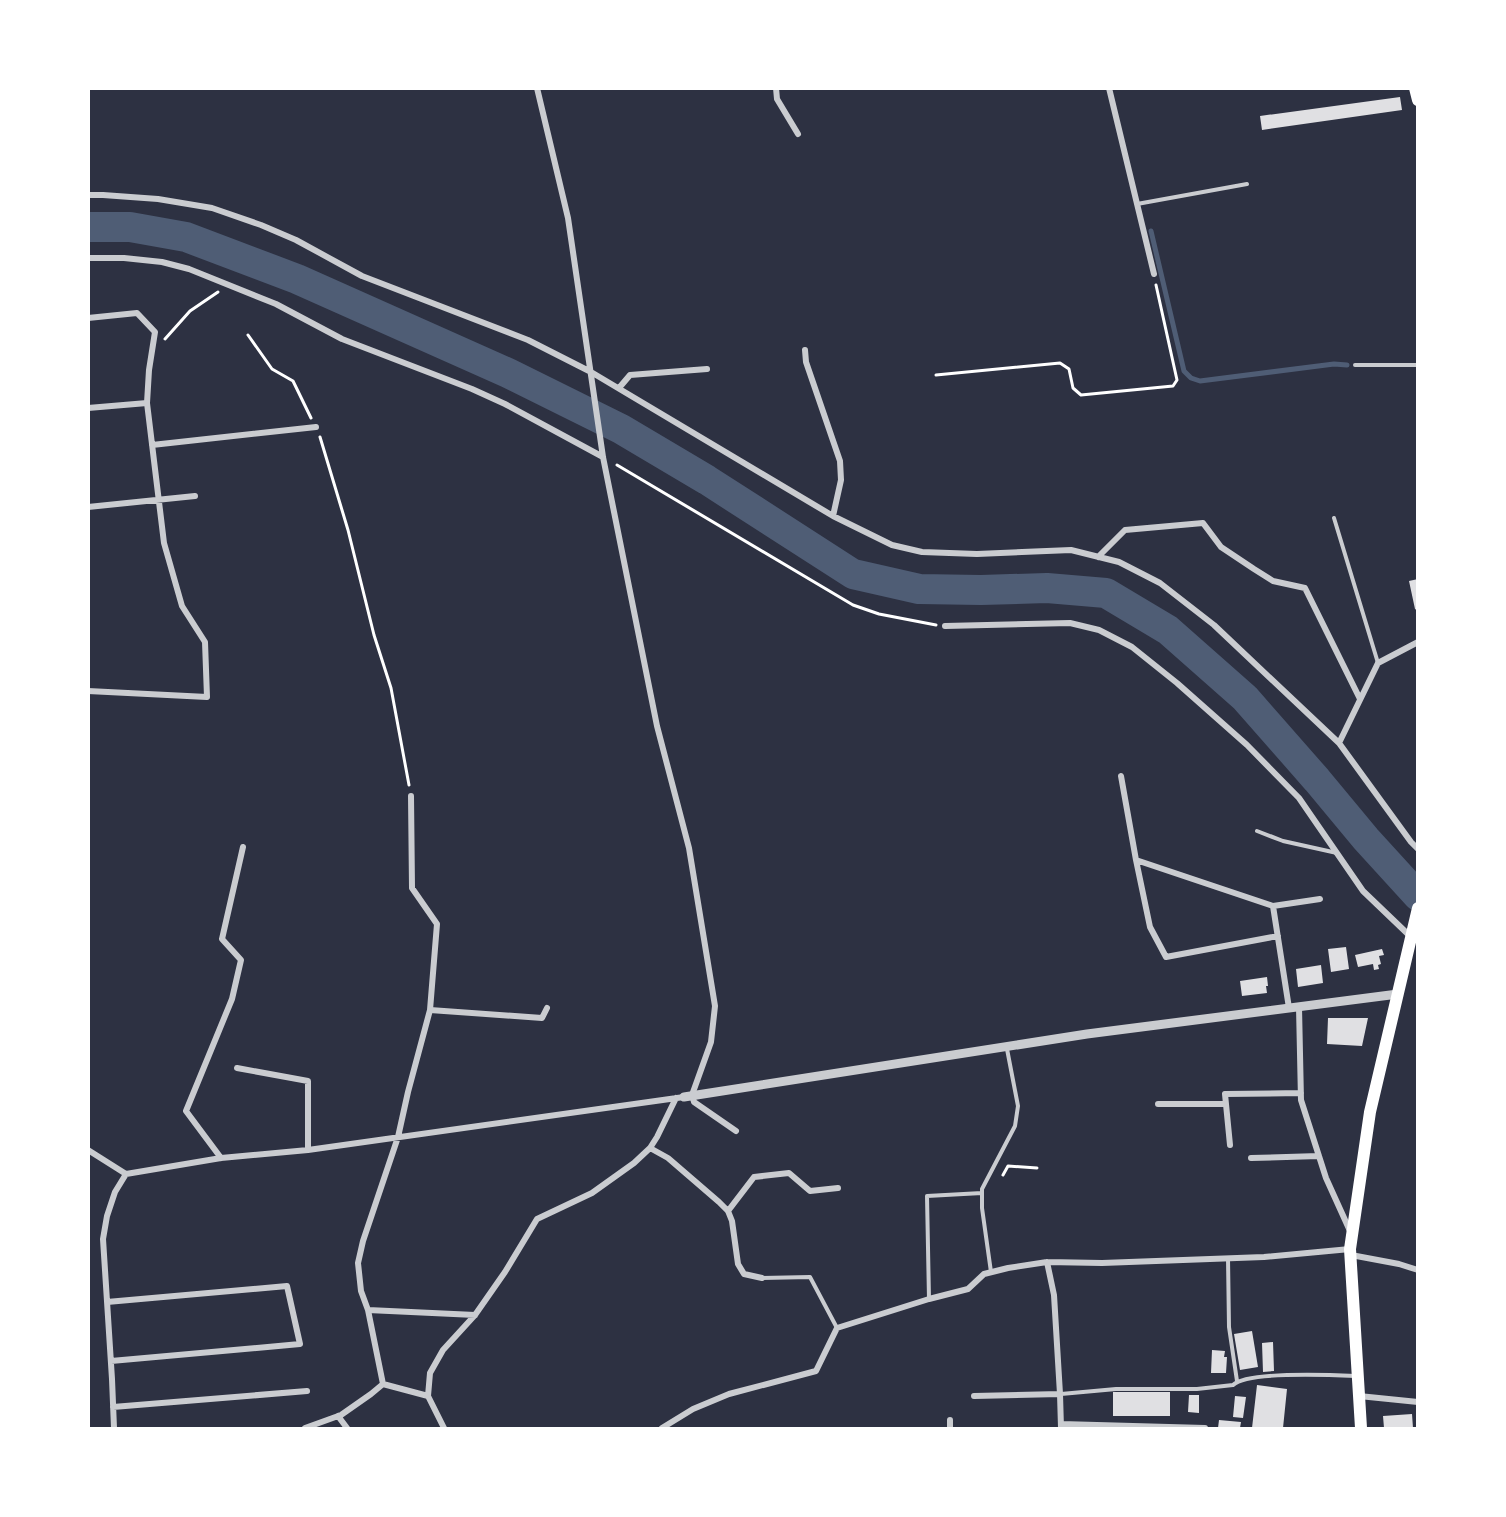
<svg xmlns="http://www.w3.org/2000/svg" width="1506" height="1517" font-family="Rubik,sans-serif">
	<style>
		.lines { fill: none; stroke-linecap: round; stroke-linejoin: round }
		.stream { stroke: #4f5d75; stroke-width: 5 }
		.river { stroke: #4f5d75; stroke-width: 30 }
		.building { fill: #e0e0e3 }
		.path { stroke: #fff; stroke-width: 3 }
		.service { stroke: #caccd0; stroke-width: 4 }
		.minor { stroke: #caccd0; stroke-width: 6 }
		.tertiary { stroke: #caccd0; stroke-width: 9 }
		.primary { stroke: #fff; stroke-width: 12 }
	</style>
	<rect width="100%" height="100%" fill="#2d3142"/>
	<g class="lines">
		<path class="stream" d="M1151 231 1184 371 1191 378 1200 381 1334 364 1347 365"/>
		<path class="river" d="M88 227H130L186 237 297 279 508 373 621 429 707 480 853 574 919 589 981 590 1047 588 1106 593 1168 630 1245 698 1317 780 1366 839 1418 896"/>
	</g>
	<path class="building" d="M1400 97 1402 110 1262 130 1260 116Z
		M1418 579V611L1415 609 1409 581Z
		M1346 947 1349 969 1331 972 1328 949Z
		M1382 949 1384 955 1379 956 1381 964 1378 965 1379 969 1374 970 1373 964 1358 967 1355 955Z
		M1321 965 1323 983 1298 987 1296 969Z
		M1267 977 1268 986H1266L1267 993 1242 996 1240 981Z
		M1328 1018H1368L1362 1046 1327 1044Z
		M1252 1331 1258 1367 1240 1370 1234 1334Z
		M1273 1342 1274 1371 1263 1372 1262 1343Z
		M1212 1350 1225 1351 1224 1357H1227L1226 1373H1211Z
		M1257 1385 1287 1389 1283 1428H1252Z
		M1113 1392H1170V1416H1113Z
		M1189 1395H1199V1413L1188 1412Z
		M1235 1396 1246 1397 1243 1418 1233 1417Z
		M1412 1414 1413 1428H1384L1383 1416Z
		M1219 1420 1241 1422 1240 1428H1218Z"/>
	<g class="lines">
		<path class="path" d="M248 335 272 369 293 381 311 418
			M165 339 190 311 218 292
			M936 375 1060 363 1069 369 1073 388 1081 395 1173 386 1177 380 1156 285
			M320 437 348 530 374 635 391 688 409 785
			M617 465 853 605 879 614 936 625
			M1003 1175 1008 1166 1037 1168"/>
		<path class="service" d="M1137 204 1247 184
			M1355 365H1418
			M1334 518 1378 663
			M1257 831 1283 841 1337 853
			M1228 1258 1229 1327 1237 1381
			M991 1272 982 1208V1189L1015 1126 1018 1106 1007 1049
			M762 1278 810 1277 837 1328
			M929 1299 927 1196 982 1193
			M1061 1394 1116 1389H1197L1233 1385C1247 1371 1334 1375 1357 1376"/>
		<path class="minor" d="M537 88 568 218 603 457 657 726 689 848 715 1006 711 1042 692 1095 694 1102 736 1131
			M776 88 777 99 798 134
			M1109 88 1154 274
			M88 195H103L158 199 212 208 261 225 296 240 362 276 528 340 591 372 833 516 892 545 922 552 977 554 1071 550 1119 562 1160 583 1214 625 1339 743 1411 842 1418 849
			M88 258H124L162 262 189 269 276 304 342 339 472 389 505 404 603 457
			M88 318 137 313 155 332 149 370 147 403 164 543 182 606 205 642 207 697 88 691
			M805 350 806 362 840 461 841 480 833 516
			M619 388 630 375 707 369
			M88 408 147 403
			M152 445 316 427
			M88 507 195 496
			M1098 557 1125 530 1203 523 1221 547 1254 569 1273 581 1305 588 1360 699
			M945 626 1070 623 1099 630 1132 647 1177 683 1247 745 1299 798 1363 891 1411 937 1418 941
			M1339 743 1378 663 1418 642
			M1121 776 1136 860 1273 906 1320 899
			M411 796 412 888 437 924 430 1010 408 1092 398 1137 363 1241 358 1263 361 1291 368 1310 383 1384 428 1396 444 1428
			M1136 860 1150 927 1166 957 1278 936
			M1273 906 1289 1008
			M1299 1007 1301 1100 1326 1178 1350 1231
			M430 1010 542 1018 547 1008
			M237 1068 308 1081V1150
			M676 1098 657 1137 650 1148 668 1158 719 1202 728 1211 732 1221 738 1264 744 1274 762 1278
			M1158 1104H1225
			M1230 1145 1225 1094 1301 1093
			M88 1150 126 1174 221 1158 308 1150 684 1097
			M221 1158 186 1111 232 999 241 960 222 939 243 847
			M1251 1158 1319 1156
			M728 1211 754 1177 789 1173 810 1191 838 1188
			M1351 1255 1399 1264 1418 1270
			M1047 1262 1054 1295 1060 1394 1061 1428
			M107 1302 287 1286 300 1344 111 1361
			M368 1310 475 1315
			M428 1396 430 1373 443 1350 475 1315 505 1272 537 1219 592 1193 634 1163 650 1148
			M974 1396 1060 1394
			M1359 1396 1418 1402
			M113 1407 307 1391
			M338 1416 347 1428
			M950 1420V1428
			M1061 1424 1205 1428
			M114 1428 112 1379 103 1239 107 1216 115 1192 126 1174
			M305 1428 341 1415 371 1394 383 1384
			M662 1428 693 1409 729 1394 816 1371 837 1328 929 1299 968 1289 984 1274 1008 1268 1047 1262 1102 1263 1264 1257 1350 1249"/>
		<path class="tertiary" d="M684 1097 1087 1034 1398 994"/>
		<path class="primary" d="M1415 88 1418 100
			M1361 1428 1350 1249 1370 1112 1418 908"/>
	</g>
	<rect width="1506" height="1517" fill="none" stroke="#ffffff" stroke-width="180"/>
</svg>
